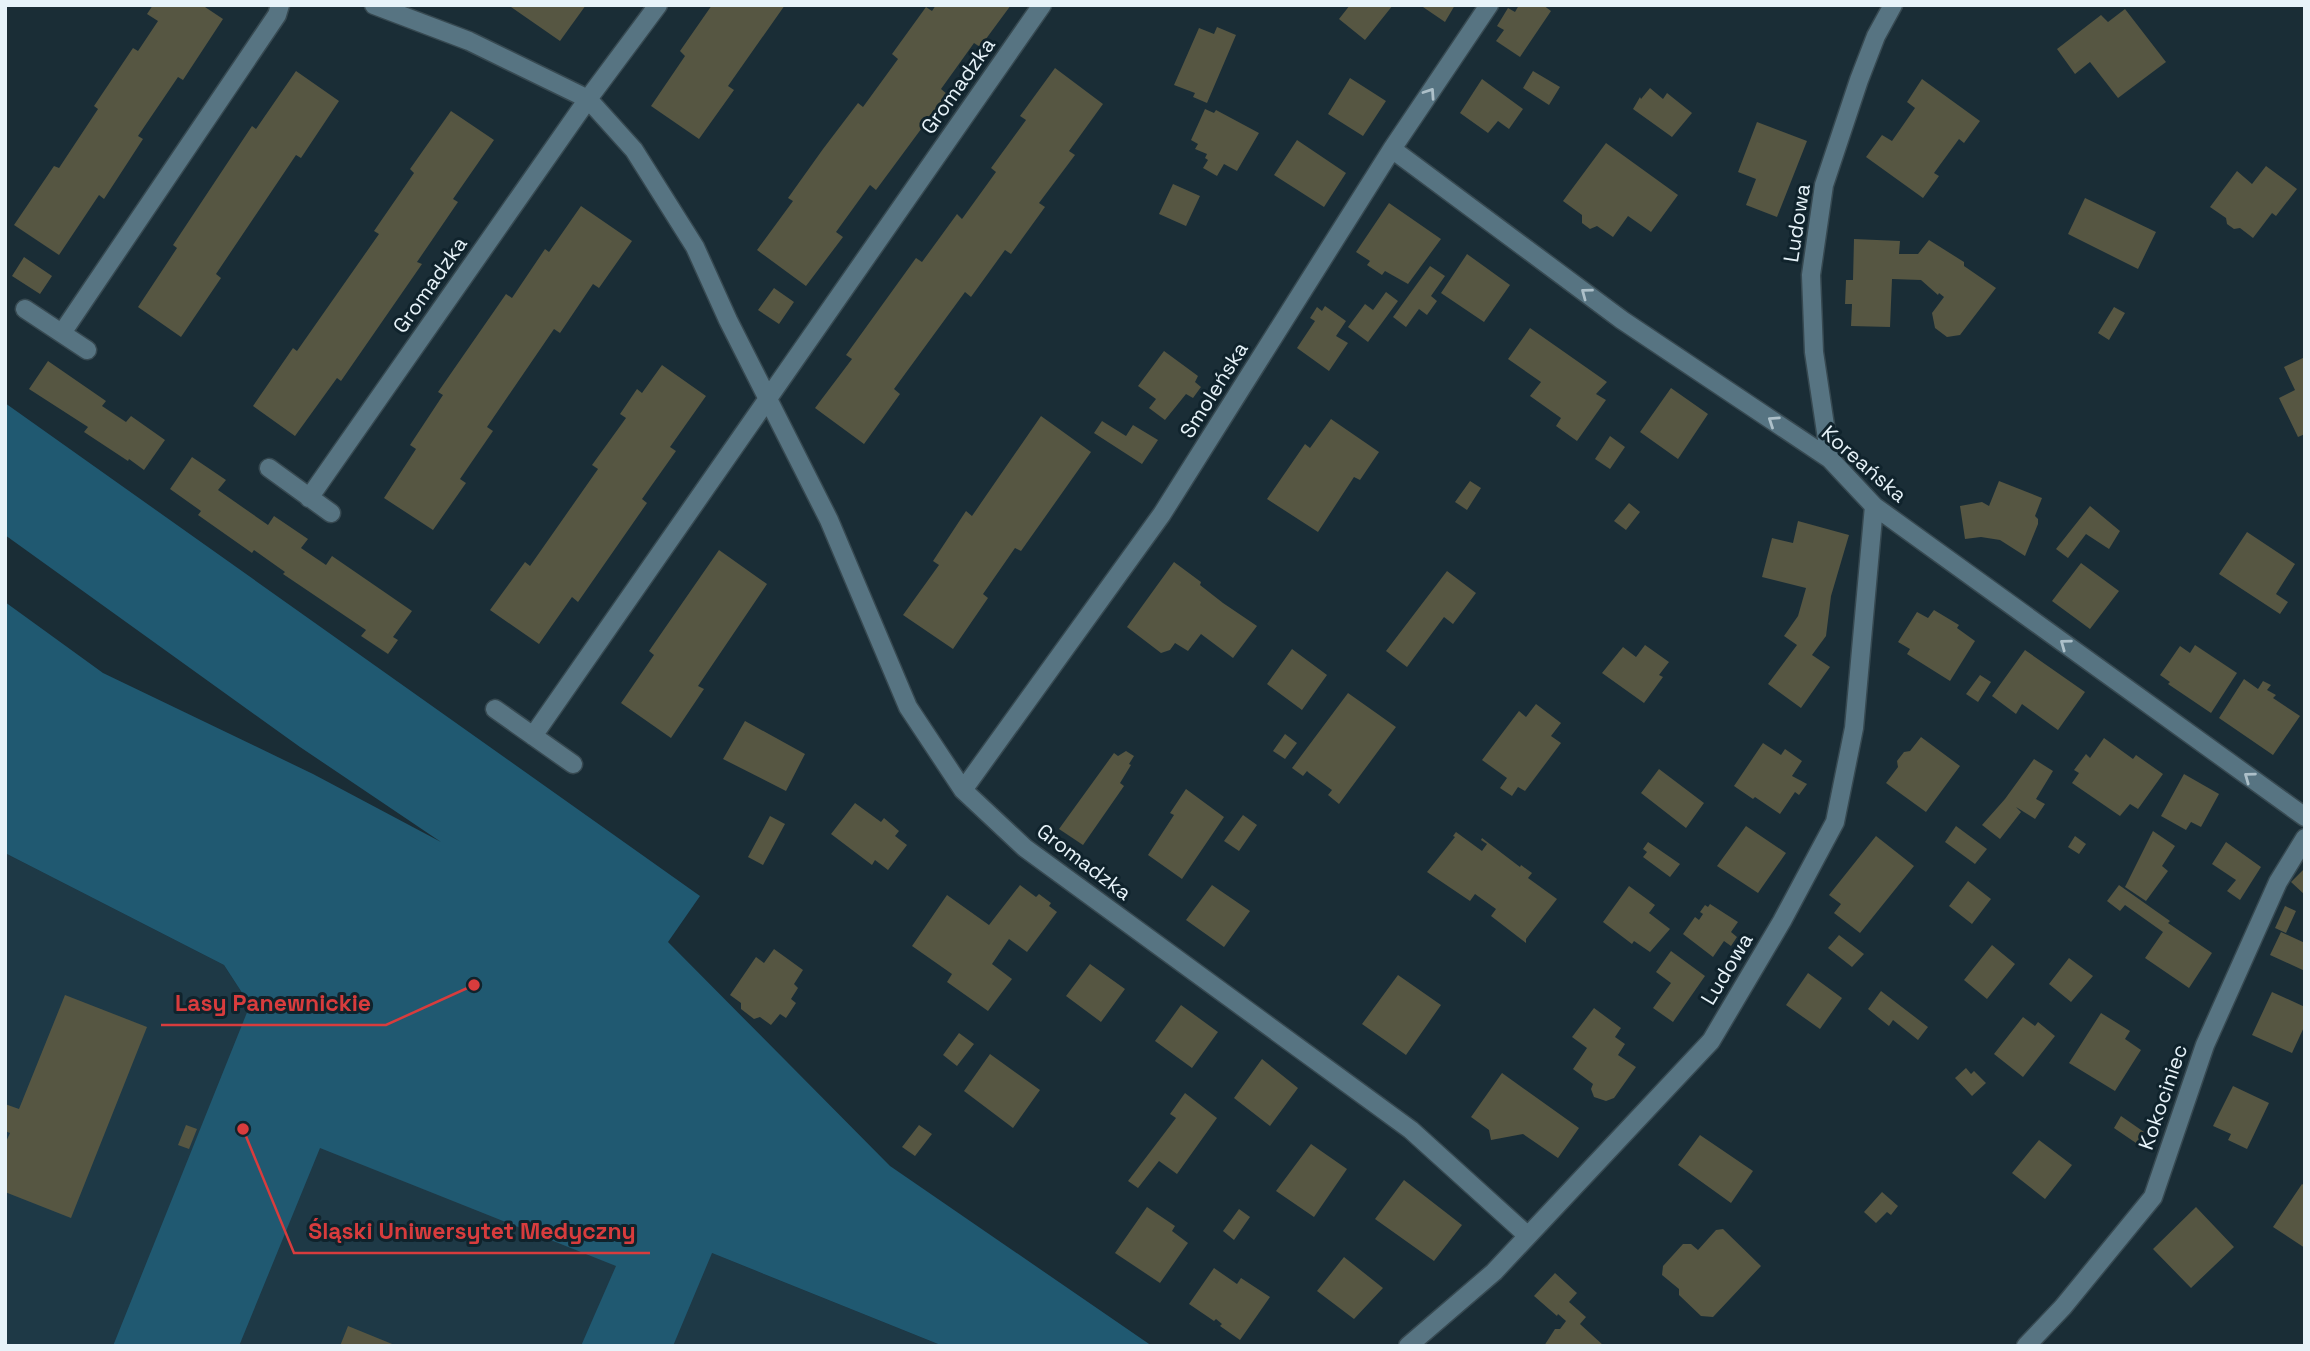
<svg xmlns="http://www.w3.org/2000/svg" width="2310" height="1351" font-family="'Space Grotesk',sans-serif">
	<style>
		.built { fill: #1e3946 }
		.green { fill: #205971 }
		.building { fill: #565642 }
		.lines { fill: none; stroke-linecap: round; stroke-linejoin: round }
		.street-casing { stroke: #374951; stroke-width: 21 }
		.street { stroke: #577482; stroke-width: 18 }
		.oneway { stroke: #adc0c9 }
		.labels { text-anchor: middle; stroke-width: 6; stroke-linejoin: round; paint-order: stroke }
		.street-label { font-size: 21px; fill: #e7f3f9; stroke: #10232c }
		.leader { fill: none; stroke: #d83c3d; stroke-width: 2.5 }
		.callout-dot { fill: #d83c3d; stroke: #10232c; stroke-width: 2.5 }
		.callout-label { font-size: 23px; text-anchor: middle; font-weight: bold; fill: #d83c3d; stroke: #10232c; stroke-width: 6; stroke-linejoin: round; paint-order: stroke }
	</style>
	<rect width="100%" height="100%" fill="#1a2d36"/>
	<path class="built" d="M5 853 224 965 250 1005 712 1253 943 1346H5Z"/>
	<path class="green" d="M5 403 700 896 668 942 890 1166 1152 1346H943L712 1253 673 1346H581L616 1266 320 1148 239 1346H113L250 1005 224 965 5 853V602L103 673 313 774 441 842 300 747 5 535Z"/>
	<path class="building" d="M153 5H202L223 19 183 80 178 77 138 136 143 139 104 199 99 195 59 255 14 225 54 166 59 168 98 109 94 106 133 48 138 51 158 21 147 14Z
		M512 5H586L560 41 511 7Z
		M712 5H785L728 86 734 90 699 139 651 106 685 56 680 51Z
		M936 5H1011L980 47 974 43 941 89 947 94 876 190 870 185 836 232 843 237 806 286 757 250 793 201 788 198 823 149 858 103 863 107 898 59 892 54 926 7 932 11Z
		M1350 5H1393L1365 40 1339 19Z
		M1420 5H1455L1445 22Z
		M1519 5H1543L1551 11 1520 57 1496 41 1504 30 1497 26 1508 8 1515 12Z
		M2125 9 2166 62 2118 98 2090 62 2075 74 2057 49 2101 15 2108 22Z
		M1217 27 1236 35 1207 103 1193 97 1195 93 1174 85 1199 28 1214 34Z
		M1055 68 1103 104 1069 151 1075 155 1039 203 1045 207 1011 254 1005 250 971 297 965 292 894 389 900 394 864 444 815 408 852 359 846 355 916 258 922 262 957 214 962 219 996 172 991 168 1026 120 1020 116Z
		M296 71 339 101 301 158 296 155 216 274 221 278 181 337 138 307 177 248 173 245 232 156 252 126 256 129Z
		M1533 71 1560 87 1549 105 1523 88Z
		M1350 78 1386 101 1363 136 1328 114Z
		M1482 79 1523 109 1509 129 1498 121 1488 133 1460 113Z
		M1922 79 1980 121 1964 143 1959 139 1934 173 1939 176 1923 198 1866 157 1882 135 1892 141 1915 108 1907 102Z
		M1650 88 1663 99 1667 93 1692 113 1672 137 1633 109 1640 97 1641 99Z
		M1205 109 1214 113 1216 110 1259 133 1237 171 1224 164 1217 176 1203 168 1208 160 1205 158 1207 154 1195 149 1198 144 1191 140Z
		M451 111 494 140 453 199 458 202 417 262 422 264 341 381 337 378 295 436 253 406 293 348 297 351 379 234 374 231 414 173 410 169Z
		M1757 122 1807 141 1777 217 1746 205 1756 179 1738 172Z
		M1297 140 1346 173 1324 207 1274 175Z
		M1606 143 1678 195 1651 232 1628 216 1613 237 1597 226 1590 229 1582 223V215L1563 201Z
		M2266 166 2297 189 2276 216 2272 213 2253 238 2240 228 2234 229 2227 224 2226 218 2210 207 2237 171 2252 184Z
		M1173 184 1200 196 1186 226 1159 214Z
		M2085 198 2156 232 2138 269 2068 234Z
		M1389 203 1441 239 1408 284 1385 271 1382 275 1367 265 1370 261 1356 252Z
		M581 206 632 241 599 288 593 284 560 333 554 329 487 427 493 431 460 479 466 483 433 530 384 498 416 449 410 445 443 395 438 392 506 294 512 298 545 249 549 252Z
		M1854 239 1900 241 1899 254H1918L1929 240 1964 262V266L1996 288 1960 335 1947 337 1935 328 1932 313 1944 297 1939 293 1938 295 1921 280 1892 279 1890 327 1851 326 1852 304H1845L1846 280H1853Z
		M1467 254 1510 285 1484 322 1441 293Z
		M24 257 52 276 40 294 12 276Z
		M1430 266 1445 276 1431 296 1437 301 1427 315 1419 309 1406 327 1393 317Z
		M774 288 794 302 779 324 758 310Z
		M1386 292 1398 301 1368 342 1348 327 1365 304 1373 310Z
		M1325 306 1346 321 1336 336 1348 343 1329 371 1297 348 1315 321 1310 318 1317 307 1322 311Z
		M2114 307 2125 313 2109 340 2098 333Z
		M1530 328 1607 382 1596 394 1606 400 1577 441 1556 426 1561 418 1530 396 1541 382 1508 359Z
		M1164 351 1198 376 1195 382 1201 387 1193 398 1186 394 1165 420 1149 408 1156 399 1138 386Z
		M2305 357V434L2298 437 2279 398 2295 390 2284 367Z
		M48 361 106 401 102 406 126 422 131 416 165 440 144 470 129 459 128 461 84 432 88 427 29 389Z
		M662 365 706 396 670 447 676 451 642 499 647 503 578 602 572 597 539 644 490 610 525 562 530 566 598 469 592 465 626 418 620 414 637 389 642 393Z
		M1671 388 1708 414 1678 459 1640 432Z
		M1041 416 1091 452 1021 551 1015 548 983 594 988 598 953 649 903 615 939 565 933 561 966 511 972 516Z
		M1331 419 1379 452 1360 480 1354 477 1318 532 1267 499 1305 444 1310 448Z
		M1102 421 1126 436 1133 425 1158 440 1142 464 1094 433Z
		M1610 436 1625 447 1610 469 1595 459Z
		M192 457 226 480 218 490 268 525 274 516 308 539 301 548 326 565 332 556 412 611 393 637 398 640 388 654 361 636 366 630 283 574 285 572 254 550 252 553 198 515 201 511 170 489Z
		M1470 481 1481 488 1467 510 1455 502Z
		M1999 481 2042 498 2035 516 2038 519V524L2025 556 2000 540 1981 537 1965 539 1960 506 1982 502 1989 506Z
		M1629 503 1640 512 1626 530 1614 521Z
		M2090 506 2120 531 2109 549 2086 534 2068 558 2056 549Z
		M1798 521 1849 535 1831 596 1826 636 1812 655 1830 667 1801 708 1768 684 1797 645 1784 636 1798 616 1806 588 1762 577 1772 538 1793 543Z
		M2247 532 2295 564 2276 594 2288 602 2280 614 2219 574Z
		M719 550 767 584 698 686 704 689 671 738 621 703 654 655 649 651Z
		M1174 562 1201 582 1200 585 1223 603 1257 626 1233 658 1201 634 1188 651 1175 643 1170 650 1161 653 1127 627Z
		M2081 563 2119 591 2090 629 2052 601Z
		M1447 571 1476 593 1453 624 1444 617 1407 667 1386 651Z
		M1934 610 1959 625 1957 628 1975 641 1950 681 1907 654 1910 649 1898 642 1917 612 1928 618Z
		M1645 645 1669 662 1659 675 1663 677 1644 703 1602 673 1623 647 1636 657Z
		M2195 645 2237 673 2211 713 2168 684 2170 682 2160 675 2180 646 2190 653Z
		M1292 649 1327 675 1302 710 1267 684Z
		M2025 650 2085 692 2058 730 2022 704 2016 714 1992 696Z
		M1980 675 1991 682 1978 702 1966 694Z
		M2244 679 2258 689 2263 681 2271 685 2267 690 2276 695 2273 698 2300 716 2273 755 2219 718Z
		M1348 693 1396 727 1339 804 1328 795 1332 790 1309 773 1307 771 1303 776 1292 768Z
		M1536 704 1561 723 1551 736 1561 743 1525 791 1518 787 1512 796 1500 788 1507 778 1482 760 1519 711 1526 717Z
		M745 721 805 754 786 791 723 759Z
		M1285 734 1297 743 1285 759 1273 751Z
		M1921 737 1960 766 1926 812 1886 783 1898 767 1897 761 1904 752 1910 751Z
		M2104 738 2133 759 2136 755 2163 774 2138 809 2130 804 2120 816 2072 783 2079 773 2074 770 2086 754 2090 758Z
		M1763 743 1781 755 1785 749 1802 761 1792 776 1807 784 1799 795 1795 792 1780 814 1755 797 1753 799 1734 786Z
		M1126 751 1134 756 1129 764 1131 765 1120 783 1124 786 1083 845 1059 829 1114 753 1118 756Z
		M2034 759 2053 771 2036 799 2045 804 2035 819 2016 807 2021 812 2000 839 1982 825 2005 799Z
		M1659 769 1704 803 1686 828 1641 793Z
		M2184 774 2219 794 2201 827 2191 822 2186 830 2161 816Z
		M1186 789 1224 817 1182 879 1148 855 1174 815 1170 813Z
		M855 803 881 822 884 818 899 831 895 836 907 845 888 870 875 860 872 865 831 834Z
		M1243 815 1257 825 1239 851 1224 841Z
		M770 816 785 824 763 865 748 857Z
		M1746 826 1786 853 1758 893 1717 866Z
		M1956 826 1987 849 1975 864 1945 842Z
		M2153 831 2175 846 2162 866 2168 871 2146 901 2125 887Z
		M1456 832 1482 851 1487 844 1481 840 1482 838 1520 867 1521 865 1532 873 1528 878 1557 899 1526 939V943L1491 916 1496 909 1475 894 1470 901 1427 872 1455 837 1453 836Z
		M1876 836 1914 866 1860 933 1834 913 1841 904 1829 895Z
		M2075 836 2086 844 2079 854 2068 847Z
		M1648 842 1680 864 1670 877 1643 857 1647 852 1643 849Z
		M2226 842 2261 867 2240 900 2227 891 2236 880 2212 864Z
		M2305 868V895L2291 882Z
		M1968 881 1991 899 1972 924 1949 906Z
		M1020 885 1036 897 1039 894 1051 903 1049 906 1057 912 1027 952 1009 939 992 964 1012 979 988 1011 947 982 952 974 912 946 947 895 989 925Z
		M1212 885 1250 911 1224 947 1186 920Z
		M2119 885 2170 921 2168 923 2212 953 2189 988 2145 958 2163 932 2125 905 2120 911 2107 901Z
		M1629 886 1655 905 1649 913 1670 929 1650 952 1634 941 1632 944 1603 922Z
		M1710 904 1738 922 1731 932 1737 937 1731 946 1724 941 1713 957 1683 934 1695 917 1699 920 1703 914 1700 912 1705 905 1708 907Z
		M2285 906 2296 911 2286 933 2275 928Z
		M2281 932 2305 943V971L2270 955Z
		M1839 935 1864 954 1852 967 1828 948Z
		M1992 945 2015 964 1987 999 1964 980Z
		M774 949 803 970 794 984 798 988 791 999 796 1003 786 1018 780 1014 771 1025 760 1017 754 1019 741 1009V1003L730 995 756 957 764 963Z
		M1671 951 1705 976 1673 1022 1653 1008 1671 983 1656 972Z
		M2069 958 2093 976 2071 1002 2049 984Z
		M1090 964 1125 989 1101 1022 1066 996Z
		M1808 973 1842 998 1820 1029 1786 1005Z
		M1398 975 1441 1005 1406 1055 1362 1024Z
		M1881 991 1928 1027 1918 1040 1893 1020 1889 1026 1868 1009Z
		M2272 992 2305 1007V1025L2292 1053 2252 1035Z
		M65 995 147 1027 71 1218 5 1192V1144L10 1133 5 1131V1104L19 1109Z
		M1181 1005 1218 1032 1192 1068 1155 1041Z
		M1594 1008 1621 1028 1615 1037 1625 1044 1618 1055 1636 1067 1614 1098 1606 1101 1594 1097 1591 1089 1593 1084 1573 1069 1587 1048 1572 1037Z
		M2101 1013 2130 1031 2125 1039 2141 1050 2115 1091 2069 1063Z
		M2023 1017 2035 1026 2038 1022 2055 1036 2023 1077 1994 1054Z
		M959 1033 974 1044 957 1066 943 1055Z
		M990 1054 1040 1090 1013 1128 964 1091Z
		M1262 1059 1298 1088 1270 1126 1234 1098Z
		M1966 1068 1971 1074 1974 1071 1986 1083 1972 1096 1955 1078Z
		M1502 1073 1579 1128 1558 1158 1523 1134 1491 1140 1489 1130 1471 1117Z
		M2233 1086 2269 1103 2247 1149 2228 1140 2231 1134 2213 1126Z
		M1185 1093 1217 1118 1177 1174 1159 1161 1138 1188 1128 1181 1176 1118 1170 1114Z
		M2121 1116 2144 1132 2136 1143 2114 1128Z
		M186 1125 197 1129 189 1149 178 1145Z
		M919 1125 932 1134 915 1156 902 1147Z
		M1700 1135 1753 1171 1731 1203 1678 1165Z
		M2039 1140 2072 1165 2045 1199 2012 1173Z
		M1311 1144 1347 1169 1314 1217 1276 1191Z
		M1404 1180 1462 1225 1434 1261 1375 1219Z
		M2302 1184 2305 1186V1248L2273 1227Z
		M1882 1192 1898 1206 1891 1215 1887 1212 1876 1223 1864 1212Z
		M1147 1207 1175 1226 1172 1231 1188 1243 1160 1283 1115 1253Z
		M2196 1207 2234 1247 2191 1288 2153 1249Z
		M1239 1209 1250 1217 1234 1240 1223 1231Z
		M1723 1229 1761 1266 1713 1317 1701 1316 1679 1295V1289L1662 1275 1663 1266 1683 1244H1691L1698 1250 1716 1230Z
		M1344 1257 1383 1288 1354 1319 1317 1291Z
		M1214 1268 1237 1284 1241 1278 1270 1297 1240 1340 1220 1326 1222 1324 1216 1319 1214 1321 1189 1304Z
		M1555 1273 1577 1293 1569 1302 1586 1317 1580 1324 1604 1346H1544L1555 1329H1560L1566 1321 1558 1314 1557 1316 1534 1296Z
		M348 1326 397 1346H340Z"/>
	<g class="lines">
		<g class="street-casing">
			<path id="street" d="M374 5 469 41 588 99 634 150 695 247 728 320 829 520 908 707 963 790 1025 848 1411 1130 1527 1235
				M1392 149 1622 320 1830 459 1874 506 2305 817
				M25 309 87 350
				M62 333 277 15 280 5
				M1830 459 1814 352 1811 275 1815 247 1824 185 1859 80 1876 36 1893 5
				M269 468 331 513
				M309 498 588 99 658 5
				M495 709 573 764
				M533 736 1042 5
				M963 790 1162 514 1392 149 1489 5
				M1408 1346 1494 1272 1711 1041 1782 921 1835 822 1854 728 1874 506
				M2026 1346 2063 1307 2153 1197 2205 1045 2278 882 2305 838"/>
		</g>
		<use href="#street" class="street"/>
	</g>
	<defs><path id="oneway-chevron" d="M-2-3.5L2.5 0L-2 3.5" fill="none" stroke-width="1.6" stroke-linecap="round" stroke-linejoin="round" transform="scale(1.75)"/></defs>
	<g class="oneway">
		<use href="#oneway-chevron" transform="translate(1430 93) rotate(-56)"/>
		<use href="#oneway-chevron" transform="translate(1586 293) rotate(-143)"/>
		<use href="#oneway-chevron" transform="translate(1773 421) rotate(-146)"/>
		<use href="#oneway-chevron" transform="translate(2065 644) rotate(-144)"/>
		<use href="#oneway-chevron" transform="translate(2249 777) rotate(-144)"/>
	</g>
	<g class="labels">
		<g class="street-label">
			<text transform="translate(958 86) rotate(-55)" y="7">Gromadzka</text>
			<text transform="translate(1797 223) rotate(-81)" y="7">Ludowa</text>
			<text transform="translate(430 285) rotate(-55)" y="7">Gromadzka</text>
			<text transform="translate(1214 390) rotate(-58)" y="7">Smoleńska</text>
			<text transform="translate(1864 464) rotate(41)" y="7">Koreańska</text>
			<text transform="translate(1084 862) rotate(37)" y="7">Gromadzka</text>
			<text transform="translate(1727 969) rotate(-59)" y="7">Ludowa</text>
			<text transform="translate(2163 1097) rotate(-71)" y="7">Kokociniec</text>
		</g>
	</g>
	<path class="leader" d="M474 985L386 1025H161M243 1129L294 1253H650"/>
	<g class="callout-dot">
		<circle cx="474" cy="985" r="7"/>
		<circle cx="243" cy="1129" r="7"/>
	</g>
	<g class="callout-label">
		<text x="273" y="1011">Lasy Panewnickie</text>
		<text x="472" y="1239">Śląski Uniwersytet Medyczny</text>
	</g>
	<rect width="2310" height="1351" fill="none" stroke="#e7f3f9" stroke-width="14"/>
</svg>
